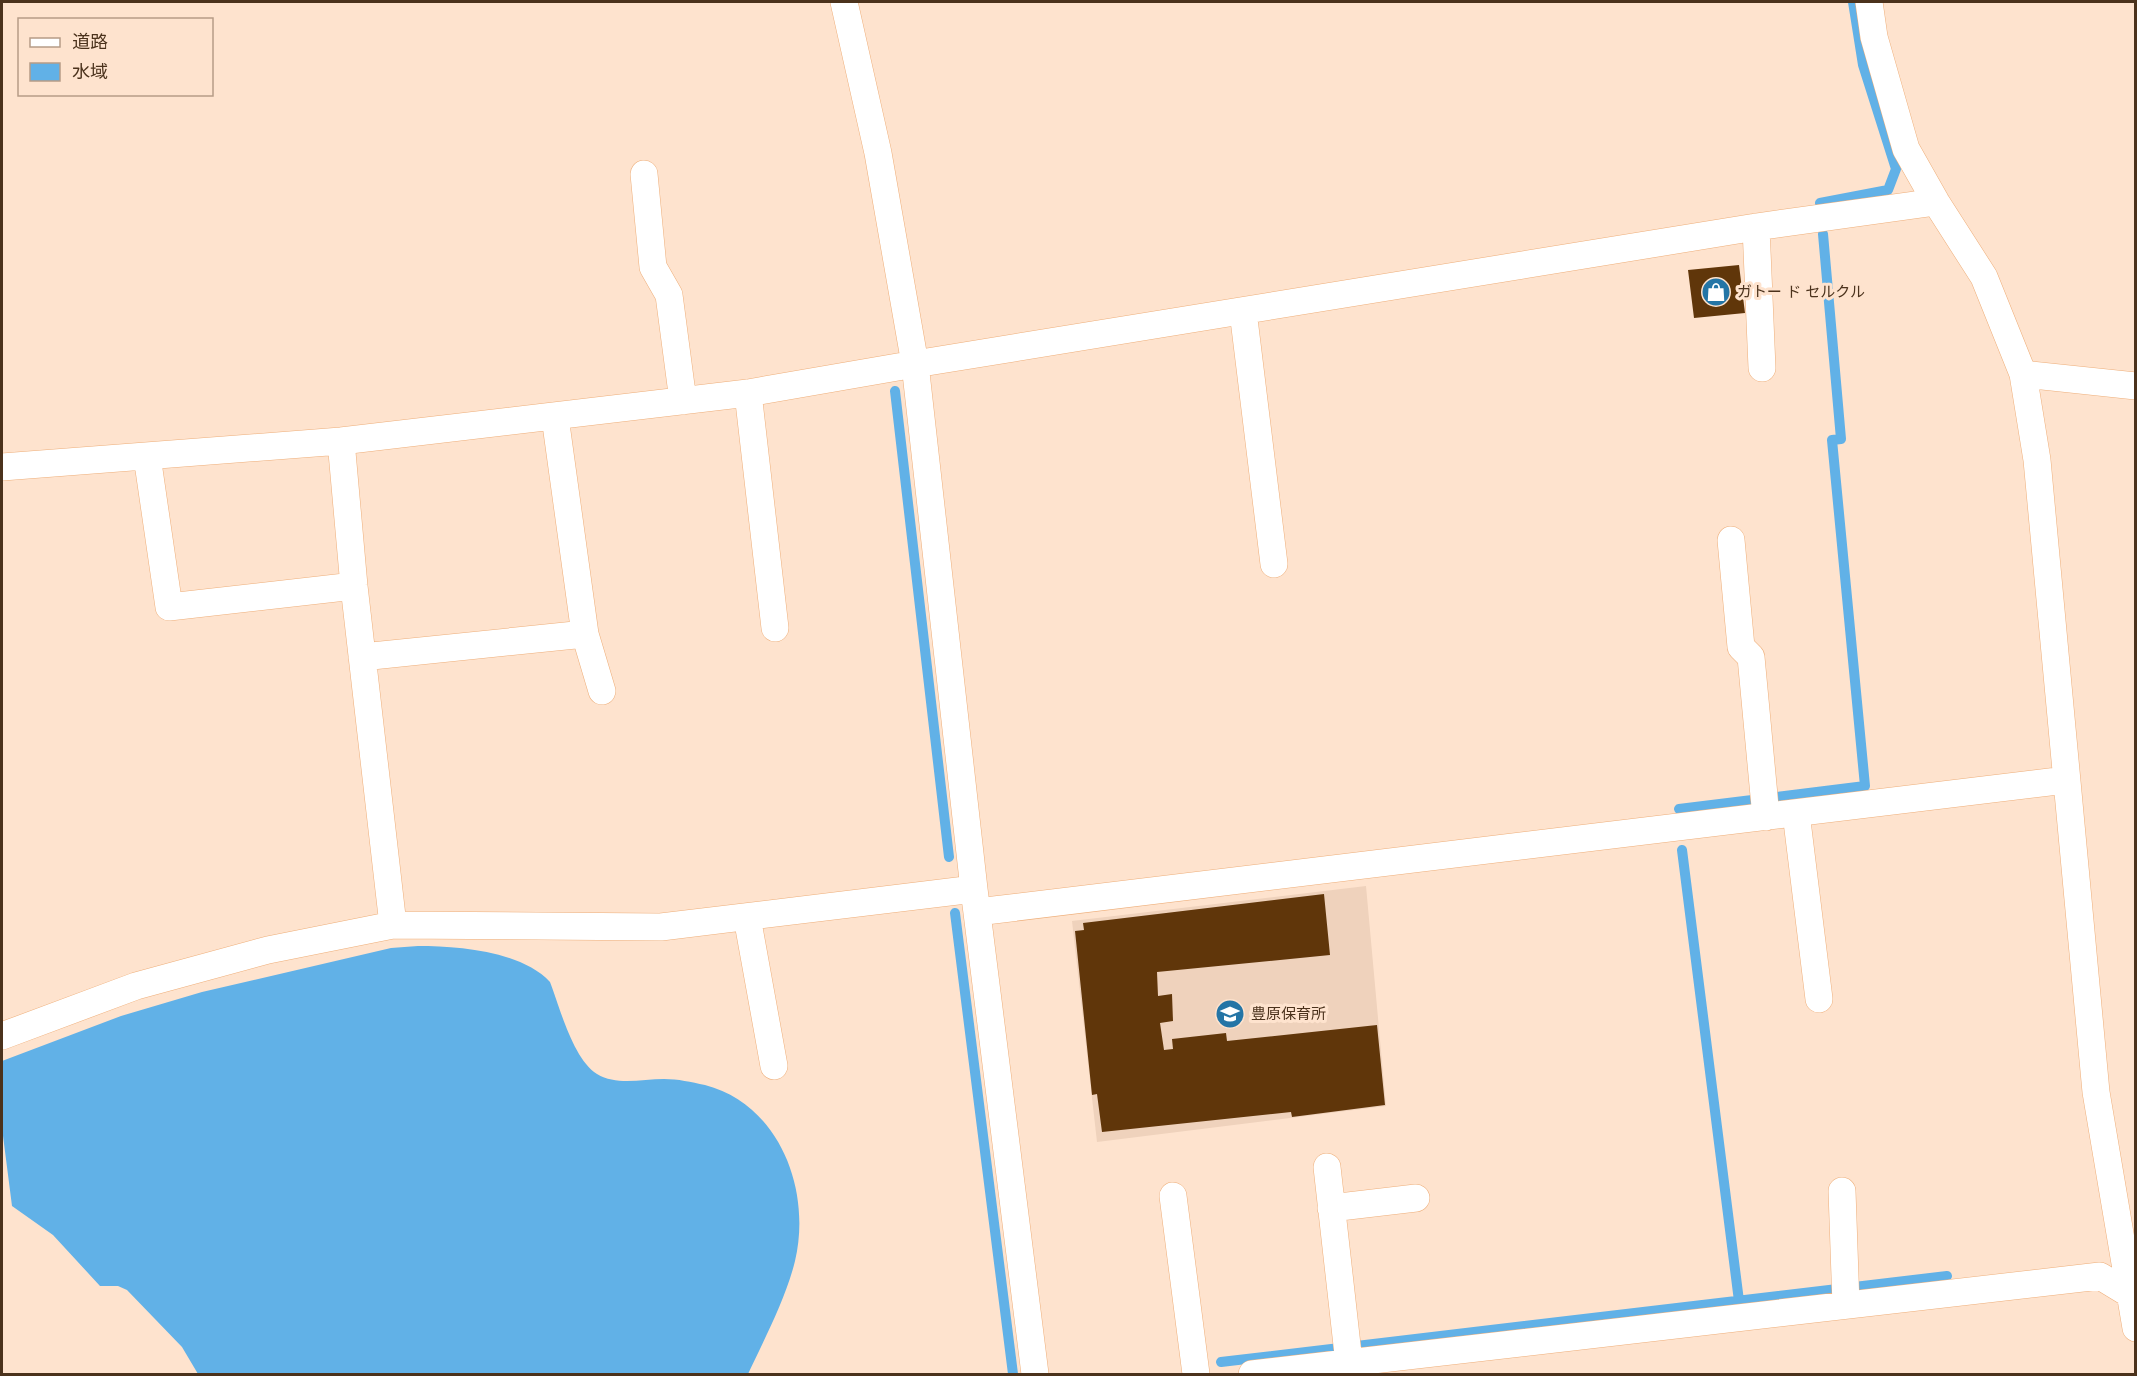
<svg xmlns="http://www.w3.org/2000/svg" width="2137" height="1376" font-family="Arial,'Noto Sans JP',sans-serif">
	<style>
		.built { fill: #efd2bc }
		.water { fill: #61b1e7 }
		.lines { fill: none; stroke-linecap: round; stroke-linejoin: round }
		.stream { stroke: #61b1e7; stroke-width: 10 }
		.building { fill: #60360a }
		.minor-casing { stroke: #eeae79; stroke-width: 28 }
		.minor { stroke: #fff; stroke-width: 27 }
		.labels { text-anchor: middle; stroke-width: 6; stroke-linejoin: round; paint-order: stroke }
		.poi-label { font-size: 15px; fill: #4b321c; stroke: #fee3ce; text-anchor: start }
	</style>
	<rect width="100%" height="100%" fill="#fee3ce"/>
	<path class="built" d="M1366 886 1386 1106 1097 1142 1072 921Z"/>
	<path class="water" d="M418 946C458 946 521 951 550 982 560 1008 573 1059 597 1074 617 1086 642 1079 664 1079 678 1079 691 1082 705 1085 779 1104 812 1190 795 1261 786 1298 764 1340 748 1374H198L182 1347 127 1290 118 1286H100L53 1235 12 1206 2 1128V1061L121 1016 202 992 391 948Z"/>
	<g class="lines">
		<path class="stream" d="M1820 203 1888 190 1896 169 1863 65 1853 2
			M895 391 949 857
			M1679 809 1865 786 1832 440 1841 439 1823 234
			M1682 850 1739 1301
			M955 913 1013 1374
			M1221 1362 1947 1276"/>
	</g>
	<path class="building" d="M1739 265 1745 313 1694 318 1688 270Z
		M1324 894 1330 955 1157 972 1158 996 1172 994 1173 1021 1160 1023 1164 1050 1173 1049 1172 1039 1226 1033 1227 1041 1377 1025 1385 1105 1292 1117 1291 1112 1102 1132 1097 1094 1092 1095 1075 931 1084 930 1083 923Z"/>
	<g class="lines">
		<g class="minor-casing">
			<path id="minor" d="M844 2 878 153 915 364 974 889 1035 1374
				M1869 2 1874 37 1906 149 1936 202 1984 277 2023 374 2037 460 2096 1092 2136 1328
				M644 174 653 267 669 295 683 401
				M1756 227 1762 368
				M1243 311 1274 564
				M2023 374 2136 386
				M748 393 775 628
				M555 417 585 634 602 691
				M341 441 354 586 393 925
				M147 456 169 607 354 586
				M2 467 341 441 748 393 915 364 1756 227 1936 202
				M1731 540 1741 647 1751 657 1766 817
				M362 657 585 634
				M1796 813 1819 999
				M977 912 2066 780
				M747 917 774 1066
				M2 1036 136 986 268 950 393 925 661 927 974 889
				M1327 1167 1349 1363
				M1842 1191 1846 1305
				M1173 1196 1196 1374
				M1331 1208 1416 1198
				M1252 1374 2100 1276 2128 1293 2136 1292"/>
		</g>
		<use href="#minor" class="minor"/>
	</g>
	<defs>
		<g id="shop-disc" transform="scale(1.5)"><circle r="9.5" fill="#2475a6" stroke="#fee3ce"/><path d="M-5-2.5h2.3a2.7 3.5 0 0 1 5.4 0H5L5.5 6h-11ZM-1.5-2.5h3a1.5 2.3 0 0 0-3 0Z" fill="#fff"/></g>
		<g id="school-disc" transform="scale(1.5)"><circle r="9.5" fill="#2475a6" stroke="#fee3ce"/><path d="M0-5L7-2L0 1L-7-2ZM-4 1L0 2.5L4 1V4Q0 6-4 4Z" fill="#fff"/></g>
	</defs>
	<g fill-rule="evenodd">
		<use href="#shop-disc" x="1716" y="292"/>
		<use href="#school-disc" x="1230" y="1014"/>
	</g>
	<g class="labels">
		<g class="poi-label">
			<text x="1737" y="297">ガトー ド セルクル</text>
			<text x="1251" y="1019">豊原保育所</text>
		</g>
	</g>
	<rect width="2137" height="1376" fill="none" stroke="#4b321c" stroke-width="6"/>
	<rect x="18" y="18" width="195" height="78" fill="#fee3ce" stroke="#b69c87" stroke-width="1.5"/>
	<rect x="30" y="38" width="30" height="9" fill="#ffffff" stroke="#b69c87" stroke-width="1.5"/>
	<text x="72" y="48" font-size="18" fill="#4b321c">道路</text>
	<rect x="30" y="63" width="30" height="18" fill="#61b1e7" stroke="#b69c87" stroke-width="1.5"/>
	<text x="72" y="78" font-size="18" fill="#4b321c">水域</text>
</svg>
